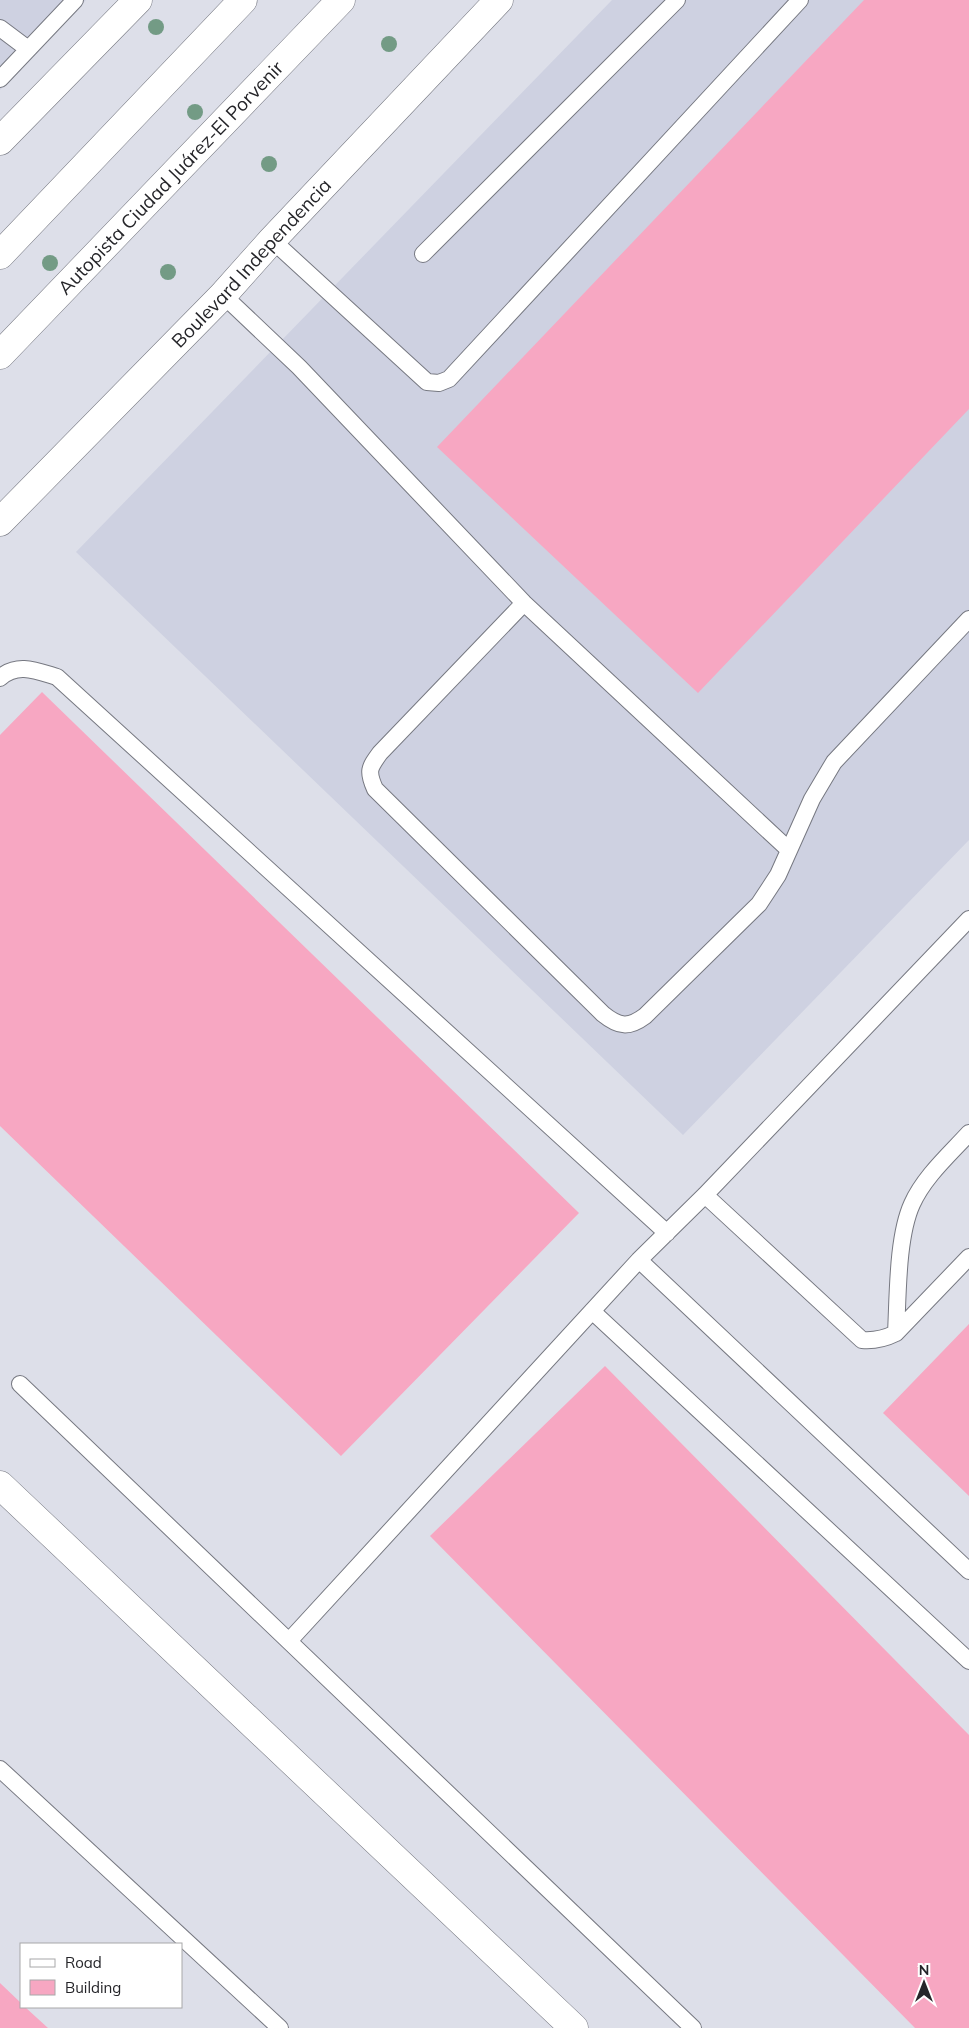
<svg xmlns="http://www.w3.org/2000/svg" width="969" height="2028" font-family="Mulish,sans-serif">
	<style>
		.built { fill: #ced1e1 }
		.building { fill: #f7a7c2 }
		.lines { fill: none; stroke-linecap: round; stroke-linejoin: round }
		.service-casing { stroke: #767881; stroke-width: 18 }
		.minor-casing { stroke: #767881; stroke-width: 29 }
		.secondary-casing { stroke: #767881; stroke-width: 29 }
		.trunk-casing { stroke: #767881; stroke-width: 29 }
		.service { stroke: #fff; stroke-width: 16 }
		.minor { stroke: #fff; stroke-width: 28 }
		.secondary { stroke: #fff; stroke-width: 28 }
		.trunk { stroke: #fff; stroke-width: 28 }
		.tree { fill: #739b85 }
		.labels { text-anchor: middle; stroke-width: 4; stroke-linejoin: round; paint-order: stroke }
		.street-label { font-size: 19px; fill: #252529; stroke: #fff }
	</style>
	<rect width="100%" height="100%" fill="#dddfe9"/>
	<path class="built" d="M0 0H86L0 90Z
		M612 0H969V840L683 1135 76 552Z"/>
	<path class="building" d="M864 0H969V409L698 693 437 447Z
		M42 692 579 1213 341 1456 0 1126V735Z
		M969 1324V1496L883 1413Z
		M605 1366 969 1735V2028H915L430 1536Z
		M0 1983 21 2003V2007H25L48 2028H0Z"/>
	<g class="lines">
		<g class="service-casing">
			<path id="service" d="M0 28 28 49
				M0 79 75 0
				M272 240 427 382 439 383 449 379 800 0
				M423 254 677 0
				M223 295 299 367 524 603 789 850
				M524 603 380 753C369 768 367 771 375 789L603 1014C619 1027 629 1028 645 1016L759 904 778 875 812 799 834 762 969 619
				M0 678C17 662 37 671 57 677L667 1233
				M705 1195 862 1340C874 1341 884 1339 896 1333L969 1257
				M639 1260 969 1571
				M592 1311 969 1661
				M896 1333C898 1296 897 1237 912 1204 924 1177 949 1155 969 1133
				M20 1384 693 2028
				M289 1641 639 1260 705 1195 969 919
				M0 1769 280 2028"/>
		</g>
		<g class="minor-casing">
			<path id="minor" d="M0 1485 574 2028"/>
		</g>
		<g class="secondary-casing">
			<g id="secondary">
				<path d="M0 141 138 0"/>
				<path id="s1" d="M0 522 223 295 272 240 499 0"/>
			</g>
		</g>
		<g class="trunk-casing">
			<g id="trunk">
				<path d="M0 255 243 0"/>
				<path id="s2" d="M0 355 341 0"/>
			</g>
		</g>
		<use href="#service" class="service"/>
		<use href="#minor" class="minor"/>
		<use href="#secondary" class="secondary"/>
		<use href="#trunk" class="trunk"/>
	</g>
	<g class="tree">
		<circle cx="156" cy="27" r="8"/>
		<circle cx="389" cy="44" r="8"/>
		<circle cx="195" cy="112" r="8"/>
		<circle cx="269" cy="164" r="8"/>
		<circle cx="50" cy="263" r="8"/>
		<circle cx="168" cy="272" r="8"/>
	</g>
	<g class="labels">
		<g class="street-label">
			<text dy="7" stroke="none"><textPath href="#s2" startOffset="246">Autopista Ciudad Juárez-El Porvenir</textPath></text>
			<text dy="7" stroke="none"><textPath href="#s1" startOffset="361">Boulevard Independencia</textPath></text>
		</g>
	</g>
	<rect x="20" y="1943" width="162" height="65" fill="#ffffff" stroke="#a8a8a9"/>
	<rect x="30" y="1959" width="25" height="8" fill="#ffffff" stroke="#a8a8a9"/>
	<text x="65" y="1968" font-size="15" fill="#252529">Road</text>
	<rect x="30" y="1980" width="25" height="15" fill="#f7a7c2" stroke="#a8a8a9"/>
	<text x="65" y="1993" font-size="15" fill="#252529">Building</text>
	<g transform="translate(924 1983)" stroke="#ffffff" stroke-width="4" paint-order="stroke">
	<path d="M0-4L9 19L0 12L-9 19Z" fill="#252529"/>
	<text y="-8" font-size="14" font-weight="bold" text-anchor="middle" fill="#252529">N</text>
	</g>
</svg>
